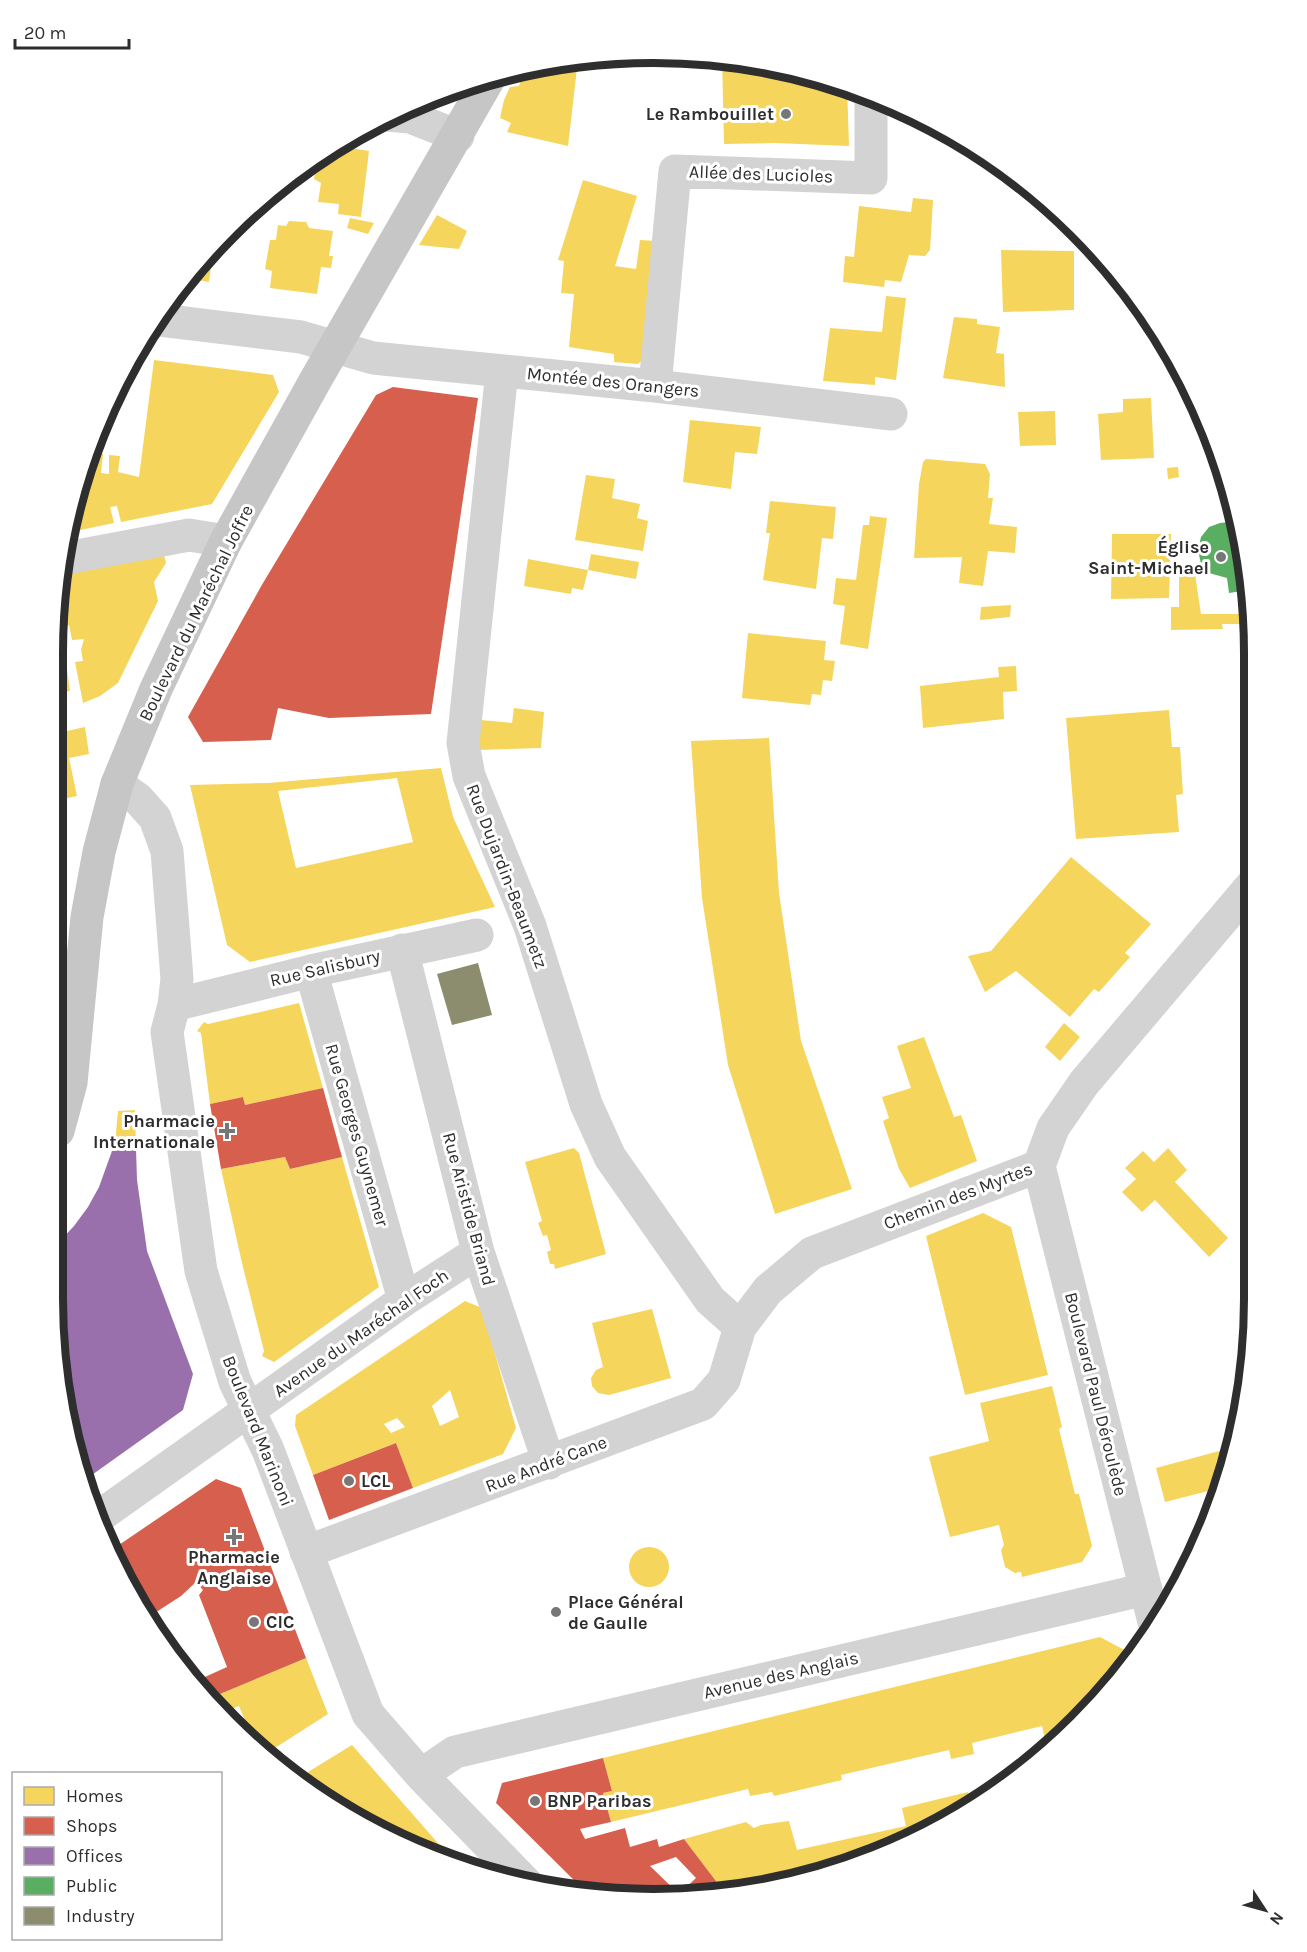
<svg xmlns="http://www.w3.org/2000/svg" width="1307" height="1952" font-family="Karla,sans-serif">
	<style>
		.homes { fill: #f6d55c; fill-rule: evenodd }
		.shops { fill: #d6604d; fill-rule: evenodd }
		.offices { fill: #9970ab }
		.public { fill: #5aae61 }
		.industry { fill: #8c8c6e }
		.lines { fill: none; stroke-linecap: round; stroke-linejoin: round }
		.minor { stroke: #d3d3d3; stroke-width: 33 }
		.major { stroke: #c6c6c6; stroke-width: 33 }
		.poi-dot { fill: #777; stroke: #fff; stroke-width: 2 }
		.labels { text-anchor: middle; stroke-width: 6; stroke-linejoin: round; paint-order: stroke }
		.poi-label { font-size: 18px; font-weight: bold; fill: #2e2e2e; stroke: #fff; text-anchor: start }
		.street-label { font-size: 18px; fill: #2e2e2e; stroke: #fff }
		.rim { fill: none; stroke: #2e2e2e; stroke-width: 8 }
	</style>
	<rect width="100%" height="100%" fill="#fff"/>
	<path class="homes" d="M722 57 732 58 847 85 849 146 775 143 724 144Z
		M578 60 568 146 507 132 511 123 500 118 504 100 510 87 519 86 524 69Z
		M894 106 900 108 909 112H895Z
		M337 146 369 151 361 217 338 214 339 204 318 202 321 183 314 179 316 166 323 164 324 154Z
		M583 180 637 196 615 266 636 269 640 240 656 241 647 356 638 364 614 362V354L569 347 574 294 561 293 564 261 558 260Z
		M913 198 933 200 930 250 925 256 909 255 901 282 885 280 884 287 843 282 845 256 854 257 859 206 911 212Z
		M437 215 467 231 459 249 419 245Z
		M350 218 374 223 368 234 347 228Z
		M289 221 306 222 309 228 333 231 329 256H333L331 268 321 267 317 294 270 288 272 271 265 269 270 240H276L278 225 286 226Z
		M222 239 221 244 214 246 209 282 188 278 202 257Z
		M1001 250 1074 251V310L1003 312Z
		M886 296 906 298 896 380 875 377V385L823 381 830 328 882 332Z
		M954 317 977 319V324L1000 327 996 353 1004 354 1005 387 943 378Z
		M154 360 273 375 279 392 212 504 121 522 117 506 110 507 114 523 66 533 73 498 90 453 103 454 101 473 109 474V455L120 456 118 472 139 477Z
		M1151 398 1154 458 1101 460 1098 414 1123 412V399Z
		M1055 411 1056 445 1020 446 1018 412Z
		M690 420 761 427 757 454 735 452 731 489 683 482Z
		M926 459 985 464 990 474 988 498H993L989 524 1017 527 1015 553 988 551 983 586 959 583 962 557 914 558 919 484 923 462Z
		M1178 467 1179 477 1168 479 1167 468Z
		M586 475 615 479 612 498 640 504 637 518 648 521 643 551 575 540Z
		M770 501 836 507 833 539 822 538 816 589 763 580 770 533H766Z
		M870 516 887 518 868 649 840 644 845 606 833 604 836 578 856 580 863 525H869Z
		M1112 534H1171L1169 598 1111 599Z
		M163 551 166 563 154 582 158 601 118 683 100 696 83 703 75 662 83 661 81 650 84 639 72 640 69 625 62 627 61 620H58V575Z
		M591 554 639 562 636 579 588 570Z
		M528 559 588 570 583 590 572 588 571 594 524 586Z
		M1179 574H1195L1201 614H1253V624H1222L1223 629 1171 630V607H1179Z
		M1011 605 1010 617 980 620 981 607Z
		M748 633 826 641 824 660 835 661 832 681 823 680 821 695 812 694 810 705 742 698Z
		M58 640H63L70 691 58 693Z
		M1016 666 1017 691 1003 692 1004 719 923 728 920 686 999 677 998 667Z
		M514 708 544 712 541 748 476 750 481 720 512 723Z
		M1169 710 1172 747H1180L1183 794 1176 795 1179 832 1076 839 1066 718Z
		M85 727 89 754 69 758 77 796 58 800V733Z
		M769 738 779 893 801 1041 852 1189 775 1214 728 1065 702 898 691 741Z
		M441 768 453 817 495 907 250 962 227 945 190 785 268 783ZM397 778 413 842 296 868 278 791Z
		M1071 857 1151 924 1125 953 1130 957 1099 992 1094 989 1070 1017 1016 971 985 992 968 956 991 951Z
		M299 1003 323 1088 245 1105 243 1097 210 1104 201 1033 197 1031 204 1022 208 1024Z
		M1064 1023 1080 1037 1060 1061 1045 1047Z
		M924 1037 954 1117 961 1115 977 1161 910 1188 899 1169 883 1121 889 1118 882 1097 911 1088 897 1046Z
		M135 1110 136 1149 112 1151 116 1133 118 1111Z
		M574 1148 579 1153 606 1254 555 1269 554 1264H550L547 1252 551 1250 547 1235 543 1236 538 1223 542 1221 525 1162Z
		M1168 1148 1187 1170 1175 1182 1228 1238 1209 1257 1155 1200 1142 1212 1122 1192 1136 1179 1125 1168 1143 1151 1154 1162Z
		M285 1157 290 1169 342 1157 379 1287 274 1362 262 1356 264 1351 242 1263 221 1169Z
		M983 1213 1011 1227 1048 1375 965 1395 926 1236Z
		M465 1301 482 1308 516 1428 503 1454 413 1488 396 1443 313 1475 295 1426 296 1415ZM450 1390 459 1417 440 1426 432 1406ZM397 1418 405 1427 391 1433 384 1424Z
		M652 1309 671 1378 609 1395 598 1393 592 1386 591 1378 596 1370 603 1367 592 1323Z
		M1052 1386 1062 1427 1059 1429 1075 1494H1079L1092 1546 1082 1562 1022 1577 1021 1572 1015 1573 1005 1567 1001 1550 1004 1545 999 1525 950 1537 929 1457 989 1441 980 1403Z
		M1223 1450 1226 1459 1231 1458 1224 1487 1165 1502 1156 1468Z
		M629 1567a20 20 0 1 1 40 0a20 20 0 1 1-40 0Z
		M1100 1637 1130 1653 1131 1656 1105 1695 1047 1749 1042 1726 972 1743 974 1754 951 1759 949 1750 841 1775 842 1780 774 1796 772 1792 750 1796 748 1789 611 1822 603 1793 612 1791 603 1758Z
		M306 1658 328 1714 267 1753 270 1760 256 1747 239 1706 220 1714 208 1699Z
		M352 1745 437 1842 462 1867 424 1854 326 1798 308 1772Z
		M968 1792 970 1802 983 1799 954 1819 809 1879 725 1893 684 1839 746 1822 754 1828 761 1825 789 1821 797 1850 906 1826 902 1808Z"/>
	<path class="shops" d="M393 387 478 398 431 714 329 718 278 708 271 740 203 742 188 717 263 583 376 395Z
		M323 1088 342 1157 290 1169 285 1157 221 1169 210 1104 243 1097 245 1105Z
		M396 1443 413 1488 329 1520 313 1475Z
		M216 1479 241 1488 306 1658 208 1699 172 1655 179 1651 196 1681 227 1667 199 1595 203 1590 196 1582 181 1596 147 1618 113 1549Z
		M603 1758 612 1791 603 1793 611 1822 580 1829 585 1839 625 1828 630 1847 657 1839 659 1847 684 1839 725 1893 693 1898H614L588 1894 496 1803 502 1783ZM676 1857 696 1878 679 1894 650 1866Z"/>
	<path class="offices" d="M136 1149 137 1180 147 1251 193 1374 183 1410 82 1482 58 1377V1243L74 1226 88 1207 99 1187 112 1151Z"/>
	<path class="public" d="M1238 521 1249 590 1229 593 1227 578 1209 573 1201 564 1198 550 1201 537 1209 527 1220 523Z"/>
	<path class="industry" d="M478 963 492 1015 452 1025 437 974Z"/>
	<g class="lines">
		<path class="minor" d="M387 115 410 117 458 136
			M160 320 301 337 373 358 655 386 891 414
			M502 371 463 743 469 776 530 926 586 1104 610 1157 710 1300 740 1327
			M655 386 675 171 871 178V95
			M61 559 189 535 226 541
			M117 784 138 799 155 818 167 851 177 979 174 1005 167 1032 201 1271 235 1382 268 1450 368 1714 421 1775 527 1884
			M402 950 478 1252 549 1463
			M311 971 404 1300
			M174 1005 311 971 477 935
			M97 1518 404 1300 478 1252
			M306 1552 703 1404 724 1380 740 1327 768 1290 812 1253 1039 1166
			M1154 1622 1039 1166 1053 1128 1084 1083 1252 885
			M421 1775 455 1752 1146 1589"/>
		<path class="major" d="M58 1131 71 1083 87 917 99 852 117 784 156 689 226 541 315 381 491 75"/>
	</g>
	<g class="poi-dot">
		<circle cx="786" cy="114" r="6"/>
		<circle cx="1221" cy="557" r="6"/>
		<path d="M224 1122h6v6h6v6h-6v6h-6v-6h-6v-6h6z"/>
		<circle cx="349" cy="1481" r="6"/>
		<path d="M231 1528h6v6h6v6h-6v6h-6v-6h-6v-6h6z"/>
		<circle cx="556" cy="1612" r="6"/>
		<circle cx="254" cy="1622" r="6"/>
		<circle cx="535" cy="1801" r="6"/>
	</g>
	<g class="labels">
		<g class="poi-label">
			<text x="774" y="120" text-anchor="end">Le Rambouillet</text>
			<text x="1209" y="553" text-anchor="end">Église<tspan x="1209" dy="21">Saint-Michael</tspan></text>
			<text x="215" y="1127" text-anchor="end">Pharmacie<tspan x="215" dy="21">Internationale</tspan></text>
			<text x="361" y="1487">LCL</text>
			<text x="234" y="1563" text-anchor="middle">Pharmacie<tspan x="234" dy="21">Anglaise</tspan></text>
			<text x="568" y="1608">Place Général<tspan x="568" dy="21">de Gaulle</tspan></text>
			<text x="266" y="1628">CIC</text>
			<text x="547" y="1807">BNP Paribas</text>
		</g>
		<g class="street-label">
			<text transform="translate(761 174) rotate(2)" y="6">Allée des Lucioles</text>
			<text transform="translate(613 382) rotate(6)" y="6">Montée des Orangers</text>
			<text transform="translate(196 613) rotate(-64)" y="6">Boulevard du Maréchal Joffre</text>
			<text transform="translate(507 876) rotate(69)" y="6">Rue Dujardin-Beaumetz</text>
			<text transform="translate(325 968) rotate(-13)" y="6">Rue Salisbury</text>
			<text transform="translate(357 1135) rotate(74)" y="6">Rue Georges Guynemer</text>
			<text transform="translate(958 1196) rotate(-21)" y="6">Chemin des Myrtes</text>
			<text transform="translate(469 1209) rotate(75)" y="6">Rue Aristide Briand</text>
			<text transform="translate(361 1333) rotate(-35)" y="6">Avenue du Maréchal Foch</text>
			<text transform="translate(1096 1394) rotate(76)" y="6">Boulevard Paul Déroulède</text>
			<text transform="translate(258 1431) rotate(68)" y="6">Boulevard Marinoni</text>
			<text transform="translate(546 1464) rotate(-21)" y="6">Rue André Cane</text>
			<text transform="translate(781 1675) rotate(-13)" y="6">Avenue des Anglais</text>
		</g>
	</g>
	<path d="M0 0H1307V1952H0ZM653 63H654A590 590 0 0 1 1244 653V1299A590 590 0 0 1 654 1889H653A590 590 0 0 1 63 1299V653A590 590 0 0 1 653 63Z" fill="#fff" fill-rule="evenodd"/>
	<path class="rim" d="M653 63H654A590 590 0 0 1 1244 653V1299A590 590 0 0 1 654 1889H653A590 590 0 0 1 63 1299V653A590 590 0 0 1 653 63Z"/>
	<rect x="12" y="1772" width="210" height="168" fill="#ffffff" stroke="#ababab" stroke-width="1.5"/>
	<rect x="24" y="1787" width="30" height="18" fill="#f6d55c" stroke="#ababab" stroke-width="1.5"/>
	<text x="66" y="1802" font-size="18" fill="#2e2e2e">Homes</text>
	<rect x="24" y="1817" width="30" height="18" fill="#d6604d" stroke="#ababab" stroke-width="1.5"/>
	<text x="66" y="1832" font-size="18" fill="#2e2e2e">Shops</text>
	<rect x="24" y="1847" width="30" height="18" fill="#9970ab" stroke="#ababab" stroke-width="1.5"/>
	<text x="66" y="1862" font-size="18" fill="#2e2e2e">Offices</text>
	<rect x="24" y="1877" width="30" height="18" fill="#5aae61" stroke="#ababab" stroke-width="1.5"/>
	<text x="66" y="1892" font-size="18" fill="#2e2e2e">Public</text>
	<rect x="24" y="1907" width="30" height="18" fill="#8c8c6e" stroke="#ababab" stroke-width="1.5"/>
	<text x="66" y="1922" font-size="18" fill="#2e2e2e">Industry</text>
	<g transform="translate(1265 1910) rotate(126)" stroke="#ffffff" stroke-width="4.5" paint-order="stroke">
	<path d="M0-4.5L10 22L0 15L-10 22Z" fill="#2e2e2e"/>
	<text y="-9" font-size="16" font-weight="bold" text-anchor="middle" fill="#2e2e2e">N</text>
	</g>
	<path d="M15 39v9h114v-9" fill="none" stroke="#2e2e2e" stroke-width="3"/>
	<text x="24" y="39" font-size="18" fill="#2e2e2e" stroke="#ffffff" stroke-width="4.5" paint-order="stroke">20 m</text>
</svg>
